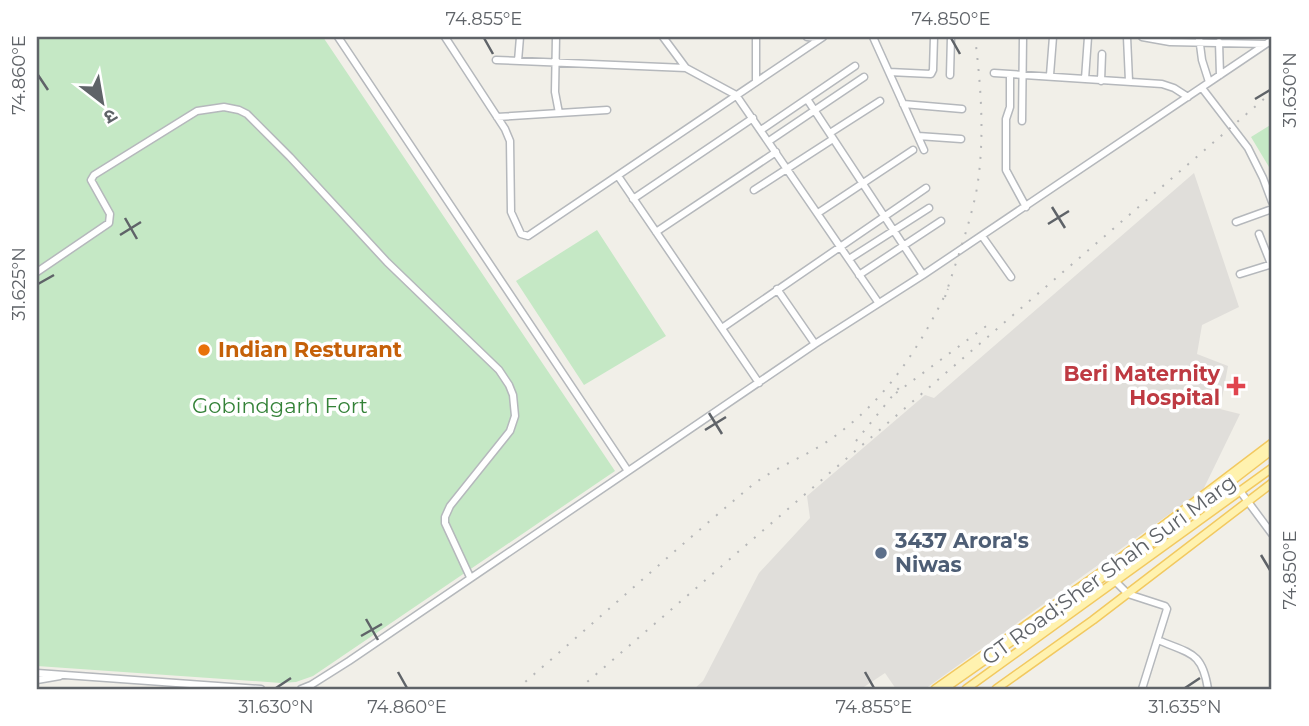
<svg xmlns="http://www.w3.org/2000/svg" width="1309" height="726" font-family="Montserrat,'Noto Sans Devanagari',sans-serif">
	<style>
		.industrial { fill: #e0deda }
		.green { fill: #c5e8c5 }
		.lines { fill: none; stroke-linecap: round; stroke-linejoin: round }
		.minor-casing { stroke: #b5b8bc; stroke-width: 9 }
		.major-casing { stroke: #f2c960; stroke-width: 10 }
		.minor { stroke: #fff; stroke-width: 6 }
		.major { stroke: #fff2af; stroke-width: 7 }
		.rail { stroke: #b6b7b8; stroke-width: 2; stroke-dasharray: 2 9; stroke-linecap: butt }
		.ticks { fill: none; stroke: #5f6368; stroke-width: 2.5 }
		.food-dot { fill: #e8710a; stroke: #fff; stroke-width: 2.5 }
		.health-dot { fill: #e0444e; stroke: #fff; stroke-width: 2.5 }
		.service-dot { fill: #5c6f8a; stroke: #fff; stroke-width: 2.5 }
		.labels { text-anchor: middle; stroke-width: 7; stroke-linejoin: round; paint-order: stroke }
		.food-label { font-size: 21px; font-weight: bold; fill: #c56008; stroke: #fff; text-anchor: start }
		.health-label { font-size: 21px; font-weight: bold; fill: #be3a42; stroke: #fff; text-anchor: end }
		.park-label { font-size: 21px; fill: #348238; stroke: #fff }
		.service-label { font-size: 21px; font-weight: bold; fill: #4e5e75; stroke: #fff; text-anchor: start }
		.street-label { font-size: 21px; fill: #5f6368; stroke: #fff }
		.neatline { fill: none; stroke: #5f6368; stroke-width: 2.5 }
		.ticks-label { font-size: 18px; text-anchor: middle; fill: #5f6368 }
	</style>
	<rect width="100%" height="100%" fill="#f1efe8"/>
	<path class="industrial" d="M1194 173 1239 307 1202 325 1197 354 1228 366 1220 409 1240 414 1203 490 925 689H896L885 673 861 689H694L703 681 759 573 810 518 807 496 925 395 934 398Z"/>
	<path class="green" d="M37 37H323L615 471 313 676 296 682 281 683 37 666Z
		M1272 124V172L1251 137Z
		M597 230 666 336 584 385 516 281Z"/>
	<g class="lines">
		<g class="minor-casing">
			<path id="minor" d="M338 37 628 471
				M445 37 505 129 510 141 511 212 521 234 528 236 823 37
				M556 37 555 92 559 113
				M663 37 686 68 736 95 878 302
				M807 37 820 38
				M873 37 924 150
				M1127 37 1129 81
				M1142 37 1170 42 1265 44
				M1199 37 1202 60 1209 82
				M1219 42 1220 75
				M496 60 686 68
				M518 61 520 37
				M889 72 931 74 933 70 934 37
				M994 73 1162 84 1174 88 1188 97
				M1010 74V107L1006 119V170L1026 207
				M950 75 951 37
				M1050 75 1053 37
				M1085 79 1088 37
				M756 80V37
				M1101 81 1102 54
				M1202 88 1248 148 1263 178 1272 202
				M807 99 923 275
				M903 104 962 109
				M497 117 607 110
				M1022 121 1023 37
				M761 130 855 66
				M830 133 880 101
				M918 136 961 139
				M769 141 864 77
				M618 176 759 383
				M754 190 833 139
				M633 199 753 118
				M818 213 913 150
				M1236 222 1272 209
				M656 232 776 152
				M1259 234 1271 264
				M982 236 1011 277
				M849 259 929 208
				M37 272 109 223 110 214 91 180 94 175 197 111 224 107 239 110 247 114 290 157 387 262 499 370 509 385 513 395 515 416 510 431 450 506 445 517V523L470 577
				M1240 274 1272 264
				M859 275 941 221
				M777 289 815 344
				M722 328 926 188
				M1240 491 1272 534
				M1116 582 1128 594 1165 606 1167 609 1142 689
				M1158 640C1190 654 1202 651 1208 689
				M37 673 261 689
				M37 680 60 676
				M301 689 311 685 349 661 815 344 923 275 1272 40"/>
		</g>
		<g class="major-casing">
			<path id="major" d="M935 689 1111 565 1272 443
				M944 689 1146 547 1272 450
				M966 689 1272 468
				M996 689 1093 620 1272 483"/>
		</g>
		<use href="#minor" class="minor"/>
		<use href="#major" class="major"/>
		<path class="rail" d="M945 297C956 261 970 225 977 188 985 138 981 87 975 37
			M896 393 989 324
			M856 441 902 384
			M517 689C595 622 671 553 750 487 773 468 803 458 828 441 884 403 919 349 948 289
			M579 689 1272 92"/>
	</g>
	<path class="ticks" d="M484 38 493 54M951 38 960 54M38 75 48 90M1255 99 1270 90M1052 207 1065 228M125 218 137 239M1048 224 1069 211M120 235 141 222M38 284 54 275M709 413 722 434M705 430 726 417M1261 555 1270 570M366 619 378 640M361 636 382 624M398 672 407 688M865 672 874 688M276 688 291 678M1185 688 1200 678"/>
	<circle class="food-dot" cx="204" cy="350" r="7"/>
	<path class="health-dot" d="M1232.5 375.5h7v7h7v7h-7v7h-7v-7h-7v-7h7z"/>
	<circle class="service-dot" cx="881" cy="553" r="7"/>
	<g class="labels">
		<g class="food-label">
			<text x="218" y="357">Indian Resturant</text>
		</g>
		<g class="health-label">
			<text x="1220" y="381">Beri Maternity<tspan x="1220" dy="24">Hospital</tspan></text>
		</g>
		<g class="park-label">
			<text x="280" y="413">Gobindgarh Fort</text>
		</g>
		<g class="service-label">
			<text x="895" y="548">3437 Arora's<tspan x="895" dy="24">Niwas</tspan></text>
		</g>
		<g class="street-label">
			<text transform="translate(1109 570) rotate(-36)" y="7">GT Road;Sher Shah Suri Marg</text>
		</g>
	</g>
	<rect width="1309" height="726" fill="none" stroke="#ffffff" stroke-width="77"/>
	<g transform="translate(102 102) rotate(149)" stroke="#ffffff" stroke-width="5" paint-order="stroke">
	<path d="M0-5L12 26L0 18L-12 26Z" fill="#5f6368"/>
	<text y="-10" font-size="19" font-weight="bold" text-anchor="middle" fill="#5f6368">उ</text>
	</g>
	<rect x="38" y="38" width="1232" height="650" class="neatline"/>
	<g class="ticks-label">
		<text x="484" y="25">74.855°E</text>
		<text x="951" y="25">74.850°E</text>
		<text transform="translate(19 75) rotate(-90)" y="6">74.860°E</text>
		<text transform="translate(1290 90) rotate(-90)" y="6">31.630°N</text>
		<text transform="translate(19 284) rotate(-90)" y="6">31.625°N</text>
		<text transform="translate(1290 570) rotate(-90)" y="6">74.850°E</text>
		<text x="276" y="713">31.630°N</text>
		<text x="407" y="713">74.860°E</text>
		<text x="874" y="713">74.855°E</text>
		<text x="1185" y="713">31.635°N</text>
	</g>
</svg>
